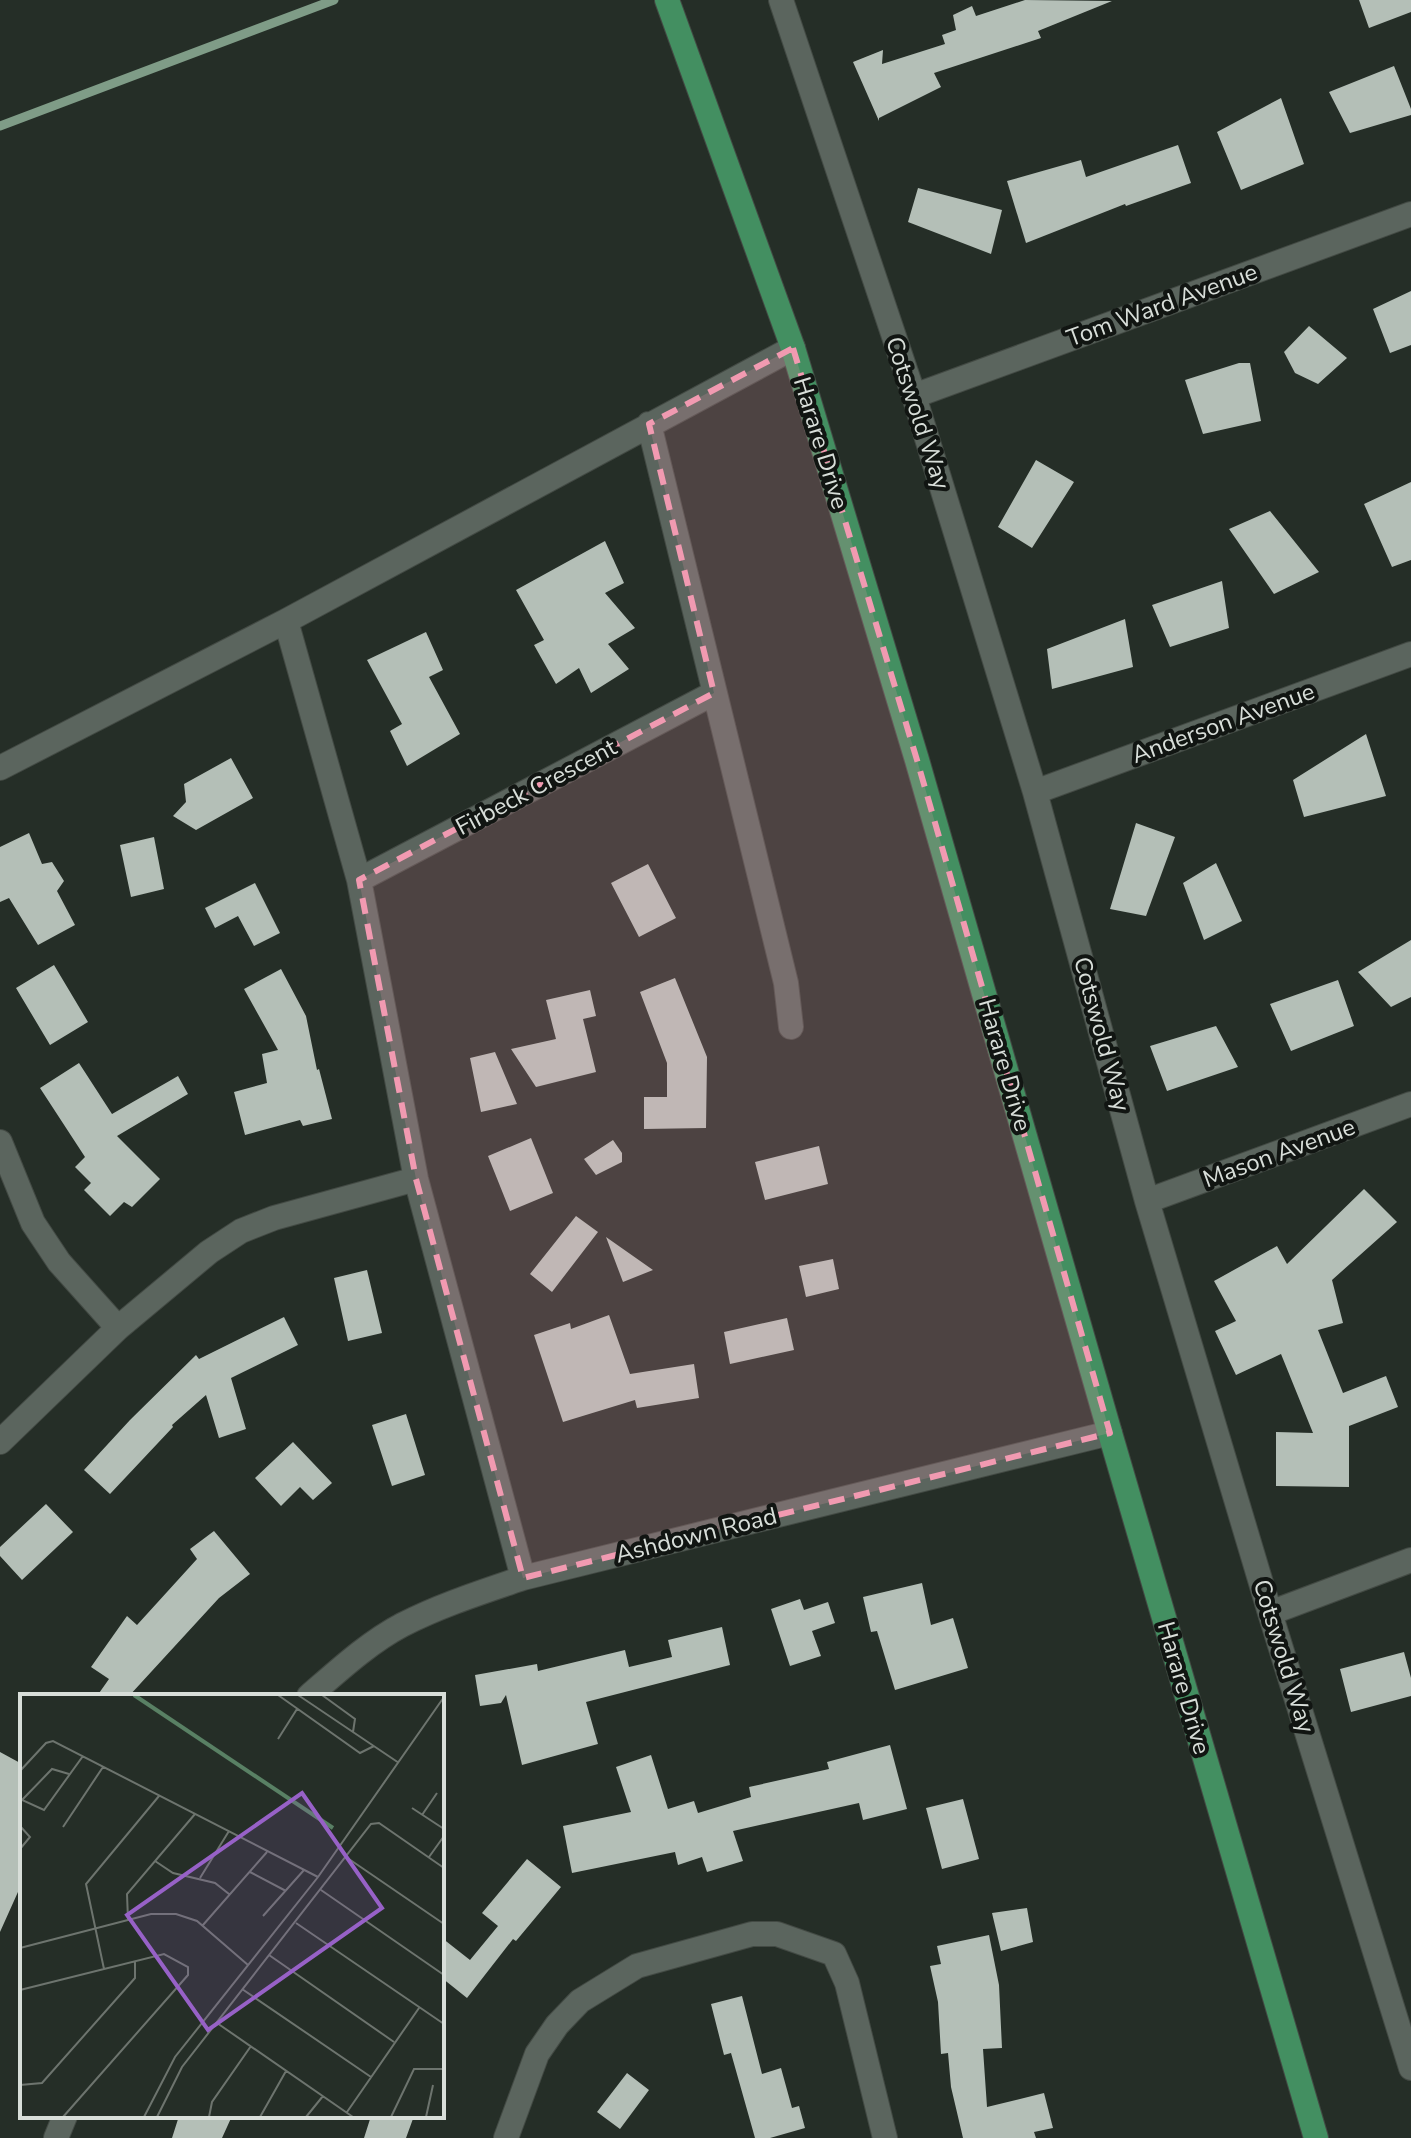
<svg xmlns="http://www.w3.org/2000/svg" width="1411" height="2138" font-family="'Nunito Sans',sans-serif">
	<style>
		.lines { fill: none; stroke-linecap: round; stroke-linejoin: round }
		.stream { stroke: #7f9c87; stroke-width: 9 }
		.building { fill: #b4bfb7 }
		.street-casing { stroke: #434a44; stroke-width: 26 }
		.primary-casing { stroke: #434a44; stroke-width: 26 }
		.street { stroke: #5b655e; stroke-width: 24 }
		.primary { stroke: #438f61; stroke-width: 24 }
		.marked { fill: #f19ab1; fill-opacity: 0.2; stroke: #f19ab1; stroke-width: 6; stroke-dasharray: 16 10; stroke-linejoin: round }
		.labels { text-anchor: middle; stroke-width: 8; stroke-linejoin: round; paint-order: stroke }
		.street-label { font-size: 24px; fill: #d8ded9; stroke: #111512 }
		.inset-river { fill: none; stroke: #598064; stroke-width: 4 }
		.inset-road { fill: none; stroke: #6d746e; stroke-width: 2 }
		.view { fill: #9761c7; fill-opacity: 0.15; stroke: #9761c7; stroke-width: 4 }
		.inset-edge { fill: none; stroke: #d8ded9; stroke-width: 4 }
	</style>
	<rect width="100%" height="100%" fill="#252e27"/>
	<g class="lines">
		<path class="stream" d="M0 126 334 0"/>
	</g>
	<path class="building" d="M1025 0 1112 1 1038 31 1041 38 934 73 941 87 879 118V121L853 62 883 50 882 64 945 44 942 35 956 30 953 15 972 6 976 16Z
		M1359 0H1411V12L1369 28Z
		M1394 66 1411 109V115L1350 133 1329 92Z
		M1281 98 1304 164 1241 190 1217 132Z
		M1178 145 1191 183 1126 206 1125 204 1026 243 1007 181 1081 160 1086 177Z
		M918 188 1002 210 991 254 908 222Z
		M1411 291V345L1390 353 1373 309Z
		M1309 326 1347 358 1318 384 1295 373 1284 352Z
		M1239 363H1250L1261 421 1203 434 1185 380Z
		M1036 460 1074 482 1032 548 998 527Z
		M1411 482V560L1392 567 1364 504Z
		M1270 511 1319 572 1274 594 1229 529Z
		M605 541 624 583 605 593 635 628 608 644 629 669 591 693 579 668 556 684 534 645 544 640 516 590Z
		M1222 581 1229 628 1170 647 1152 605Z
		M1125 619 1133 667 1052 689 1047 649Z
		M426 632 443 670 429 677 460 734 407 766 390 731 402 724 367 660Z
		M1366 734 1386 796 1304 817 1293 780Z
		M231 758 253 798 196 830 173 816 186 802 184 784Z
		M1136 823 1175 837 1146 916 1110 909Z
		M29 833 42 864 52 862 64 881 57 891 75 925 38 945 9 898 0 902V847Z
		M154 837 164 889 131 897 120 845Z
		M1216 863 1242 921 1204 940 1183 883Z
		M648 864 676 918 639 937 611 883Z
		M255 883 280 933 254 946 238 916 215 928 205 908Z
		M1411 940V997L1391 1007 1358 972Z
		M54 965 88 1022 50 1045 16 988Z
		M281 969 306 1016 317 1070 319 1069 332 1119 303 1126 300 1120 245 1135 234 1092 267 1083 262 1054 278 1050 244 989Z
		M675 978 707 1057 706 1128 644 1129V1097H667V1063L640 992Z
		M1338 980 1354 1026 1291 1051 1270 1004Z
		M590 990 596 1016 583 1019 596 1072 536 1087 511 1049 556 1039 546 1000Z
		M1216 1026 1238 1067 1167 1091 1150 1046Z
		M495 1052 517 1104 481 1112 470 1058Z
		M79 1063 112 1114 178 1076 188 1094 117 1136 160 1179 132 1207 124 1202 110 1216 84 1190 91 1183 75 1167 85 1157 40 1088Z
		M531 1138 553 1193 510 1211 488 1156Z
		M613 1140 622 1153V1162L596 1175 584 1159Z
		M819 1146 828 1184 765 1200 755 1162Z
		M1364 1189 1397 1222 1332 1280 1343 1323 1318 1330 1343 1393 1386 1376 1398 1407 1349 1426V1487L1276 1486V1432L1313 1433 1281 1354 1236 1375 1215 1331 1236 1321 1214 1281 1277 1246 1287 1264Z
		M576 1216 598 1232 552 1292 530 1274Z
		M606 1237 653 1270 623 1282Z
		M833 1259 839 1289 806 1297 799 1266Z
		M367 1270 382 1333 348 1341 334 1278Z
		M609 1315 630 1374 694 1364 699 1398 637 1408 635 1400 563 1422 534 1335 570 1323 571 1329Z
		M284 1317 298 1345 231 1378 246 1429 219 1438 206 1395 172 1425 173 1427 110 1494 84 1470 130 1420 196 1355 199 1359Z
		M787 1318 794 1350 730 1364 724 1332Z
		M406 1414 425 1475 392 1486 372 1425Z
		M293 1442 332 1483 313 1500 300 1487 281 1506 255 1478Z
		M46 1504 73 1532 22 1580 0 1556V1547Z
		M214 1531 250 1574 219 1598 129 1696H97L109 1679 91 1667 127 1616 137 1625 197 1559 190 1549Z
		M922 1583 931 1625 953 1618 968 1668 895 1690 877 1631 871 1632 863 1597Z
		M800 1599 804 1610 828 1602 835 1623 812 1631 821 1656 790 1666 771 1609Z
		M722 1627 730 1665 586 1702 598 1744 522 1765 506 1695 501 1703 480 1706 475 1675 537 1664 538 1671 625 1650 629 1667 672 1657 668 1640Z
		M1404 1652 1411 1678V1696L1351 1712 1340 1669Z
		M890 1745 907 1809 863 1820 859 1803 733 1831 743 1861 707 1872 702 1857 678 1865 675 1852 572 1873 563 1826 631 1812 616 1767 651 1755 668 1809 694 1801 698 1813 751 1797 749 1787 829 1769 827 1762Z
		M0 1752 22 1764V1883L0 1932Z
		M963 1799 979 1859 942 1869 926 1808Z
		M527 1859 561 1887 516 1941 513 1939 467 1998 442 1978V1938L470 1960 498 1926 482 1913Z
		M1027 1908 1033 1942 1001 1951 992 1913Z
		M989 1935 999 1985 1002 2048 983 2049 987 2107 1044 2093 1053 2128 1034 2132 1036 2138H963L951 2087 948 2053 941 2054 938 2002 930 1966 941 1964 937 1946Z
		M742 1996 762 2074 781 2068 792 2108 799 2106 805 2128 770 2138H755L731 2053 724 2055 711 2004Z
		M627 2073 649 2090 620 2129 597 2112Z
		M179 2116H232L222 2138H172Z
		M371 2116H414L406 2138H364Z"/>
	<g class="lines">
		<g class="street-casing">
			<path id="street" d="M781 0 914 396 1035 792 1147 1201 1270 1613 1411 2068
				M914 396 1411 214
				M649 424 786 983 791 1027
				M286 621 359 880 416 1179 523 1578
				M0 768 286 621 793 348
				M1035 792 1411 654
				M359 880 714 693
				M0 1142 33 1223 59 1262 118 1328
				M1147 1201 1411 1104
				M0 1442 118 1328 209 1252 241 1231 274 1218 416 1179
				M1270 1613 1411 1560
				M309 1696C338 1671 368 1643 402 1625 441 1605 482 1592 523 1578L1110 1433
				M56 2138 65 2116
				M506 2138 537 2054 557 2025 580 2001 637 1966 752 1934H777L834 1954 847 1983 885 2138"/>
		</g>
		<g class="primary-casing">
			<path id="primary" d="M667 0 793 348 917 760 1110 1433 1316 2138"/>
		</g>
		<use href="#street" class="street"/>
		<use href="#primary" class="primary"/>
	</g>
	<path class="marked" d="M793 348 917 760 1110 1433 523 1578 416 1179 359 880 714 693 649 424Z"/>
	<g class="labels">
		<g class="street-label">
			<text transform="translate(1162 305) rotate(-20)" y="8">Tom Ward Avenue</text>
			<text transform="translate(918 413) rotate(72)" y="8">Cotswold Way</text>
			<text transform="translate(821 443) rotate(73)" y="8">Harare Drive</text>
			<text transform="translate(1223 723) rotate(-20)" y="8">Anderson Avenue</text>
			<text transform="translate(536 787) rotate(-28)" y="8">Firbeck Crescent</text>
			<text transform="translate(1102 1034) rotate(75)" y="8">Cotswold Way</text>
			<text transform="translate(1005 1065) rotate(74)" y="8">Harare Drive</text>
			<text transform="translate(1279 1153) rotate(-20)" y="8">Mason Avenue</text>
			<text transform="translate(696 1535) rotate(-14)" y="8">Ashdown Road</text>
			<text transform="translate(1284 1656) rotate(73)" y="8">Cotswold Way</text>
			<text transform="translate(1184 1688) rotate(74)" y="8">Harare Drive</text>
		</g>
	</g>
	<g transform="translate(20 1694)">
		<rect width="424" height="424" fill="#252e27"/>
		<path class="inset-river" d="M114 1 313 134"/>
		<path class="inset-road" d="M258 1 340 59 354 52M278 1 379 69M302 1 335 25 333 38M258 45 277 15M0 77 26 49 33 47 298 183M49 80 32 75 2 106 24 116 63 62M392 114 424 135M402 121 417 99M0 132 10 143 0 155M43 133 83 73M326 163 424 230M409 163 424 142M135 167 153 179 195 189 209 200M230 178 266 197M180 184 209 137M301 196 424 281M243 222 284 176M108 226 107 200 175 120M276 229 424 330M183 231 247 158M0 254 131 220H156L177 227 228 271M249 261 374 348M84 275 66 190 139 102M222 295 351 383M0 296 144 260 168 273V281L43 423M0 304V381M197 329 333 423M0 391 22 389 115 284V268M327 418 399 314M124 423 155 363 298 183 424 3M137 423 162 373 351 130 359 129 424 174M189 423 192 408 231 352M240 423 266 377M286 423 303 402M371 423 394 375H424M406 423 413 391"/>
		<path class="view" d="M282 99 362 214 188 336 107 221Z"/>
		<rect width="424" height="424" class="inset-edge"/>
	</g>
</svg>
